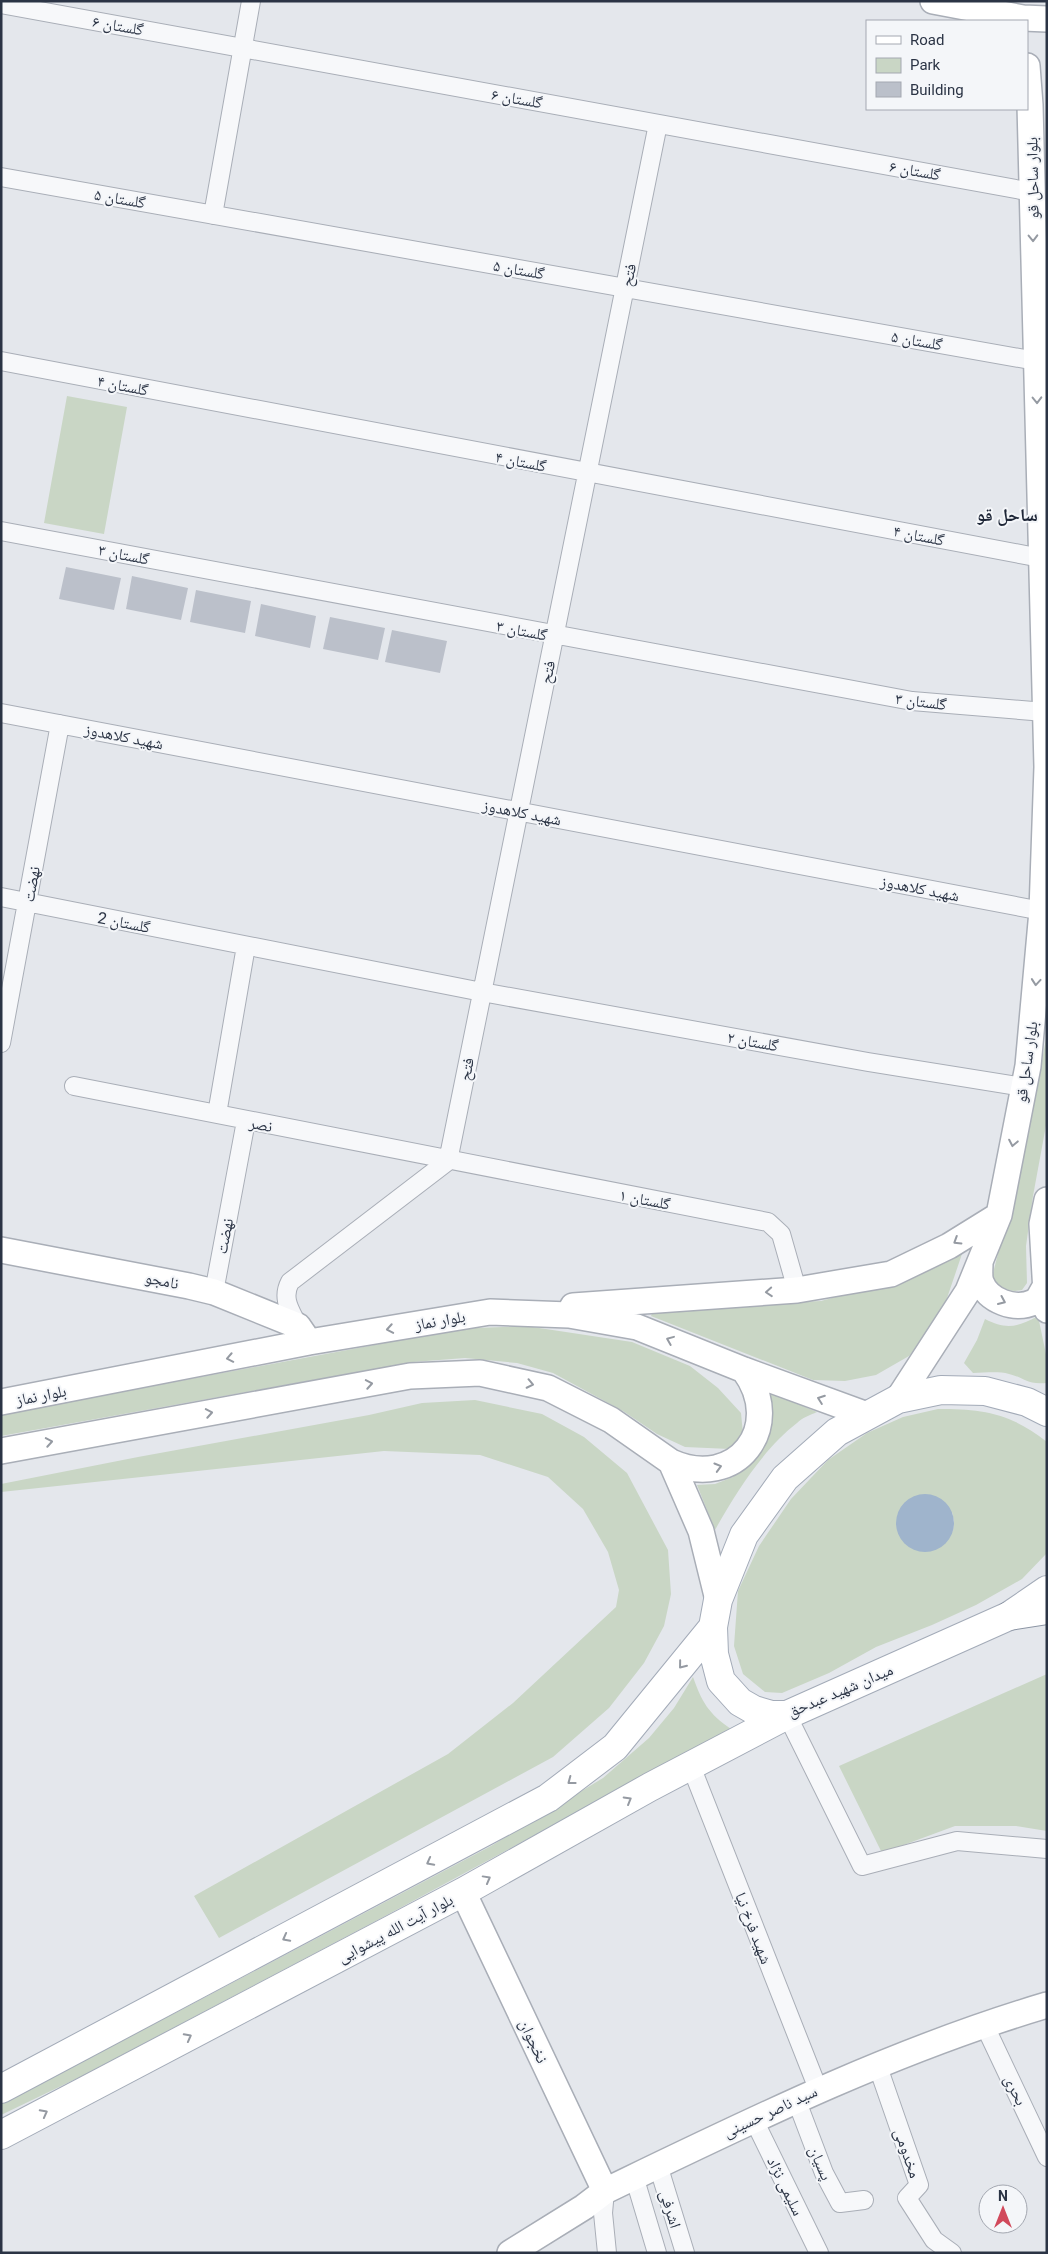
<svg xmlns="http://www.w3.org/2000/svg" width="1048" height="2254" font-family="Roboto,'Noto Naskh Arabic',sans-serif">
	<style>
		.green { fill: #c9d6c5; fill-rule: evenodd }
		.water { fill: #9fb4cc }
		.building { fill: #bbc0ca }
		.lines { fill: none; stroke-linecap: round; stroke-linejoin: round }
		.street-casing { stroke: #a9aeb7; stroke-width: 20 }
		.secondary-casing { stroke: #a9aeb7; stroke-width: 28 }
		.primary-casing { stroke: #a3abb8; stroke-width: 30 }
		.highway-casing { stroke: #8b94a3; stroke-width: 30 }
		.street { stroke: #f7f8fa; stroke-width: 18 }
		.secondary { stroke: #fff; stroke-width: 25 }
		.primary { stroke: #fff; stroke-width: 28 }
		.highway { stroke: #fff; stroke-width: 28 }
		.oneway { stroke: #959aa2 }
		.labels { text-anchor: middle; stroke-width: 4; stroke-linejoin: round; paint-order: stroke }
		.street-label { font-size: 16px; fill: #2b3445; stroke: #f4f6f9 }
		.neighbourhood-label { font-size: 18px; font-weight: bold; fill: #1d2536; stroke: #f4f6f9 }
	</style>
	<rect width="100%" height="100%" fill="#e4e7ec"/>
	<path class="green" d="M67 396 127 407 104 534 44 523Z
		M1047 1033V1120L1033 1196 1026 1246 1027 1283 1022 1290C1010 1293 1001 1288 991 1281L1029 1132Z
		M963 1251 945 1304 927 1334 909 1356 876 1375 845 1381 813 1380 651 1316 654 1309 821 1301 879 1285Z
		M1038 1316 1047 1359V1383C1025 1385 1026 1378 1009 1374 998 1371 984 1373 973 1373L964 1363 977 1340 985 1319C1006 1330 1018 1327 1038 1316Z
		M526 1326 632 1342 690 1366 718 1388 741 1413 743 1434 730 1449 685 1447 657 1434 623 1411 553 1373 517 1363 465 1358 413 1362 1 1436V1414L412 1338 475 1328Z
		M767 1391 817 1412C810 1415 802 1418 797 1423 764 1448 735 1494 715 1530L697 1485 715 1484 733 1477 754 1458Z
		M475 1400 542 1414 584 1437 627 1473 668 1550 671 1594 664 1626 644 1663 609 1708 553 1757 219 1938 194 1896 448 1754 513 1703 616 1607 619 1590 608 1552 583 1509 548 1477 480 1455 384 1451 1 1492V1484L138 1457 369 1415 422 1403Z
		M938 1409C982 1409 1011 1413 1047 1442V1553L1022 1579 976 1605 932 1625 876 1647 829 1673 782 1693 765 1692 743 1674 734 1646 738 1591 759 1546 791 1499 828 1460 867 1433 903 1417ZM952 1512 954 1521 953 1531 916 1550 901 1538Z
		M1047 1674V1831L1016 1826H955L882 1853 839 1766Z
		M693 1677C702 1702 708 1713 731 1729L374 1922 84 2075 1 2115V2101L181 2010 491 1846 603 1778 649 1738 674 1708Z"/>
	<path class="water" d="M896 1523a29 29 0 1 1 58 0a29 29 0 1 1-58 0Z"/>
	<path class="building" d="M66 567 121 578 114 610 59 599Z
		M132 576 188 588 181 620 126 609Z
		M196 590 251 601 245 633 190 622Z
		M261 604 316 616 310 648 255 636Z
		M330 617 385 628 378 660 323 649Z
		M392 630 447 641 440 673 385 662Z"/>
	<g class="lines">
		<g class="street-casing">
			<path id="street" d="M1 4 1032 192
				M1 177 1036 361
				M213 215 251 1
				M1 361 1041 558
				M1 531 912 701 1045 712
				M1 713 1042 911
				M1 897 482 992 868 1062 1024 1087
				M1 1043 60 724
				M74 1086 768 1222 781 1234 797 1290
				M217 1114 246 946
				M448 1161 658 124
				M214 1292 246 1121
				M298 1326C291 1311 281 1299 290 1282L448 1161
				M787 1715 862 1866 957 1841 1047 1849
				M691 1766 818 2089
				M984 2024 1047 2157
				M877 2064 919 2185 907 2198 934 2240 952 2253
				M796 2099 824 2173 840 2203 864 2200
				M753 2118 819 2253
				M658 2165 685 2253
				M634 2176 657 2253
				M605 2191 603 2213 607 2253"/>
		</g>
		<g class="secondary-casing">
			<path id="secondary" d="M933 1 1023 18 1047 19
				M1047 1200 1042 1224 1047 1310
				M1 1250 189 1286 214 1292 298 1326 309 1342
				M980 1263C980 1268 979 1277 981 1282 988 1301 1015 1311 1034 1302 1039 1300 1042 1291 1045 1287
				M573 1306 797 1290 891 1274 949 1246 999 1215
				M898 1399 968 1291 999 1215 1028 1066 1042 911 1047 767 1030 105 1027 66
				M1 1402 309 1342 490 1312 569 1315 637 1327 744 1370 867 1415
				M1 1451 410 1376 480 1373 548 1388 611 1420 671 1462 701 1531 718 1600
				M671 1462C736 1491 786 1427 744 1370
				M463 1892 605 2191
				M510 2253 584 2207 605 2191C750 2121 892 2051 1047 2005"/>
		</g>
		<g class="primary-casing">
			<path id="primary" d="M1047 1412 1027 1402 985 1391 941 1390 898 1399 837 1432 785 1478 744 1535 718 1600 713 1627 714 1654 721 1681 740 1702 754 1710 771 1715H787L1009 1616 1047 1590
				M1 2089 548 1798 615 1747 713 1627
				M1 2135 463 1892 650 1787 787 1715"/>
		</g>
		<g class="highway-casing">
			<path id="highway" d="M1009 1616 1047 1610"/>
		</g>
		<use href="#street" class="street"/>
		<use href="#secondary" class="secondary"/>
		<use href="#primary" class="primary"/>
		<use href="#highway" class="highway"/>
	</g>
	<defs><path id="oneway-chevron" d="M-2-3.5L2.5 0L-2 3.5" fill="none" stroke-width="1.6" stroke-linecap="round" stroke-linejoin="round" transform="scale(1.25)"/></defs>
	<g class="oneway">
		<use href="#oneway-chevron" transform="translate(1033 238) rotate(89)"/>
		<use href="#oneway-chevron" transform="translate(1037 400) rotate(89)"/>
		<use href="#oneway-chevron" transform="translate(1036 982) rotate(95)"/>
		<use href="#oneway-chevron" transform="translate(1013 1143) rotate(101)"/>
		<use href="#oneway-chevron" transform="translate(957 1241) rotate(148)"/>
		<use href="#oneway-chevron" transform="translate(769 1292) rotate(176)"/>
		<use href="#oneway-chevron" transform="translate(1002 1301) rotate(24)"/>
		<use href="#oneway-chevron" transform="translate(390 1329) rotate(170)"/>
		<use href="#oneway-chevron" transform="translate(670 1340) rotate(-158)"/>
		<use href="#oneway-chevron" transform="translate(230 1358) rotate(169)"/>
		<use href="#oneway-chevron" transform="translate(369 1384) rotate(-10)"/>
		<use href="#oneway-chevron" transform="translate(530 1384) rotate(12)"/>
		<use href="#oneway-chevron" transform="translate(821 1399) rotate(-160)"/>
		<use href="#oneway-chevron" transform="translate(209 1413) rotate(-10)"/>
		<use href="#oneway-chevron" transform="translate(49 1442) rotate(-10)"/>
		<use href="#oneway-chevron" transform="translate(718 1467) rotate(-16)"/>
		<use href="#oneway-chevron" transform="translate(682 1665) rotate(129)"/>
		<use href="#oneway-chevron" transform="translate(571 1781) rotate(143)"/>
		<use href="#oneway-chevron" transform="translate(628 1800) rotate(-30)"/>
		<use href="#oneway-chevron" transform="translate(430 1862) rotate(152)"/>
		<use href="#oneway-chevron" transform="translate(487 1879) rotate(-29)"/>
		<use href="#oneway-chevron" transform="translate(286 1938) rotate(152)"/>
		<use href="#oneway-chevron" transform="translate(188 2037) rotate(-28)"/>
		<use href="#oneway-chevron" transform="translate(44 2113) rotate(-28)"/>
	</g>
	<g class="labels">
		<g class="street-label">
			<text transform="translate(118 25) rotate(10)" y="6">گلستان ۶</text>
			<text transform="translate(517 98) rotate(10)" y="6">گلستان ۶</text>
			<text transform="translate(915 170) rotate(10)" y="6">گلستان ۶</text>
			<text transform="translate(1032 178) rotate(-91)" y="6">بلوار ساحل قو</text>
			<text transform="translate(120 198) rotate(10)" y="6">گلستان ۵</text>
			<text transform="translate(519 269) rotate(10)" y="6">گلستان ۵</text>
			<text transform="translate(628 275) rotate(-78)" y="6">فتح</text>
			<text transform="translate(917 340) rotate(10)" y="6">گلستان ۵</text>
			<text transform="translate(123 385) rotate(11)" y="6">گلستان ۴</text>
			<text transform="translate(521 461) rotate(11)" y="6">گلستان ۴</text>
			<text transform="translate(919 535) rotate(11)" y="6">گلستان ۴</text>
			<text transform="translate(124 554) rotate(11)" y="6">گلستان ۳</text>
			<text transform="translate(522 630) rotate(11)" y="6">گلستان ۳</text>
			<text transform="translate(547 672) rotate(-78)" y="6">فتح</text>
			<text transform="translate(921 701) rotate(7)" y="6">گلستان ۳</text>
			<text transform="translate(124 736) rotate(11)" y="6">شهید کلاهدوز</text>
			<text transform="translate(522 812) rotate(11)" y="6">شهید کلاهدوز</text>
			<text transform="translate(31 884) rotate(-80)" y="6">نهضت</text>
			<text transform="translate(920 888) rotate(11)" y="6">شهید کلاهدوز</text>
			<text transform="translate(124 922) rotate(11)" y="6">گلستان 2</text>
			<text transform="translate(753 1041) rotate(10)" y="6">گلستان ۲</text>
			<text transform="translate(1026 1062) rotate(-82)" y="6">بلوار ساحل قو</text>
			<text transform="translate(466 1069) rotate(-79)" y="6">فتح</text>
			<text transform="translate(261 1124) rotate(11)" y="6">نصر</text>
			<text transform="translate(645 1199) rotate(11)" y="6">گلستان ۱</text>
			<text transform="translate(224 1236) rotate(-79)" y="6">نهضت</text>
			<text transform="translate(162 1280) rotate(11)" y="6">نامجو</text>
			<text transform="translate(440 1320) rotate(-10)" y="6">بلوار نماز</text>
			<text transform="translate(41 1395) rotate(-11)" y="6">بلوار نماز</text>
			<text transform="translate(840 1690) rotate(-23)" y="6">میدان شهید عبدحق</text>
			<text transform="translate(395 1928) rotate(-28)" y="6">بلوار آیت الله پیشوایی</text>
			<text transform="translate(754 1928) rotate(69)" y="6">شهید فرخ نیا</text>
			<text transform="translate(534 2041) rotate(65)" y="6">نخجوان</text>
			<text transform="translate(1016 2090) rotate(64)" y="6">بحری</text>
			<text transform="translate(770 2111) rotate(-25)" y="6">سید ناصر حسینی</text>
			<text transform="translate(908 2153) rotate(71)" y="6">مخدومی</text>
			<text transform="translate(821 2163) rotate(67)" y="6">پسیان</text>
			<text transform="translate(786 2186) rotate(64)" y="6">سلیمی نژاد</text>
			<text transform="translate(671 2209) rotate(73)" y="6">اشرفی</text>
		</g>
		<g class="neighbourhood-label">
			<text x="1007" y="521">ساحل قو</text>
		</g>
	</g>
	<rect width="1048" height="2254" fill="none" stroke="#2b3445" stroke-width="5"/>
	<rect x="866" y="20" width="162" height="90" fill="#f4f6f9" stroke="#a4a8b1"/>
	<rect x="876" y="36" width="25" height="8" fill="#ffffff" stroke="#a4a8b1"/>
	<text x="910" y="45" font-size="15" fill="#2b3445">Road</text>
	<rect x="876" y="58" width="25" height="15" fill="#c9d6c5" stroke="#a4a8b1"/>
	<text x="910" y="70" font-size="15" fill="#2b3445">Park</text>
	<rect x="876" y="82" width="25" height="15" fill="#bbc0ca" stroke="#a4a8b1"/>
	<text x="910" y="95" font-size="15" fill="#2b3445">Building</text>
	<g transform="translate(1003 2209)"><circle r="24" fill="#f4f6f9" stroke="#a4a8b1"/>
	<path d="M0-4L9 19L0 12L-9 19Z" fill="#d1495b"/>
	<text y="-8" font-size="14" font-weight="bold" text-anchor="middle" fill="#2b3445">N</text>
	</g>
</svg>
